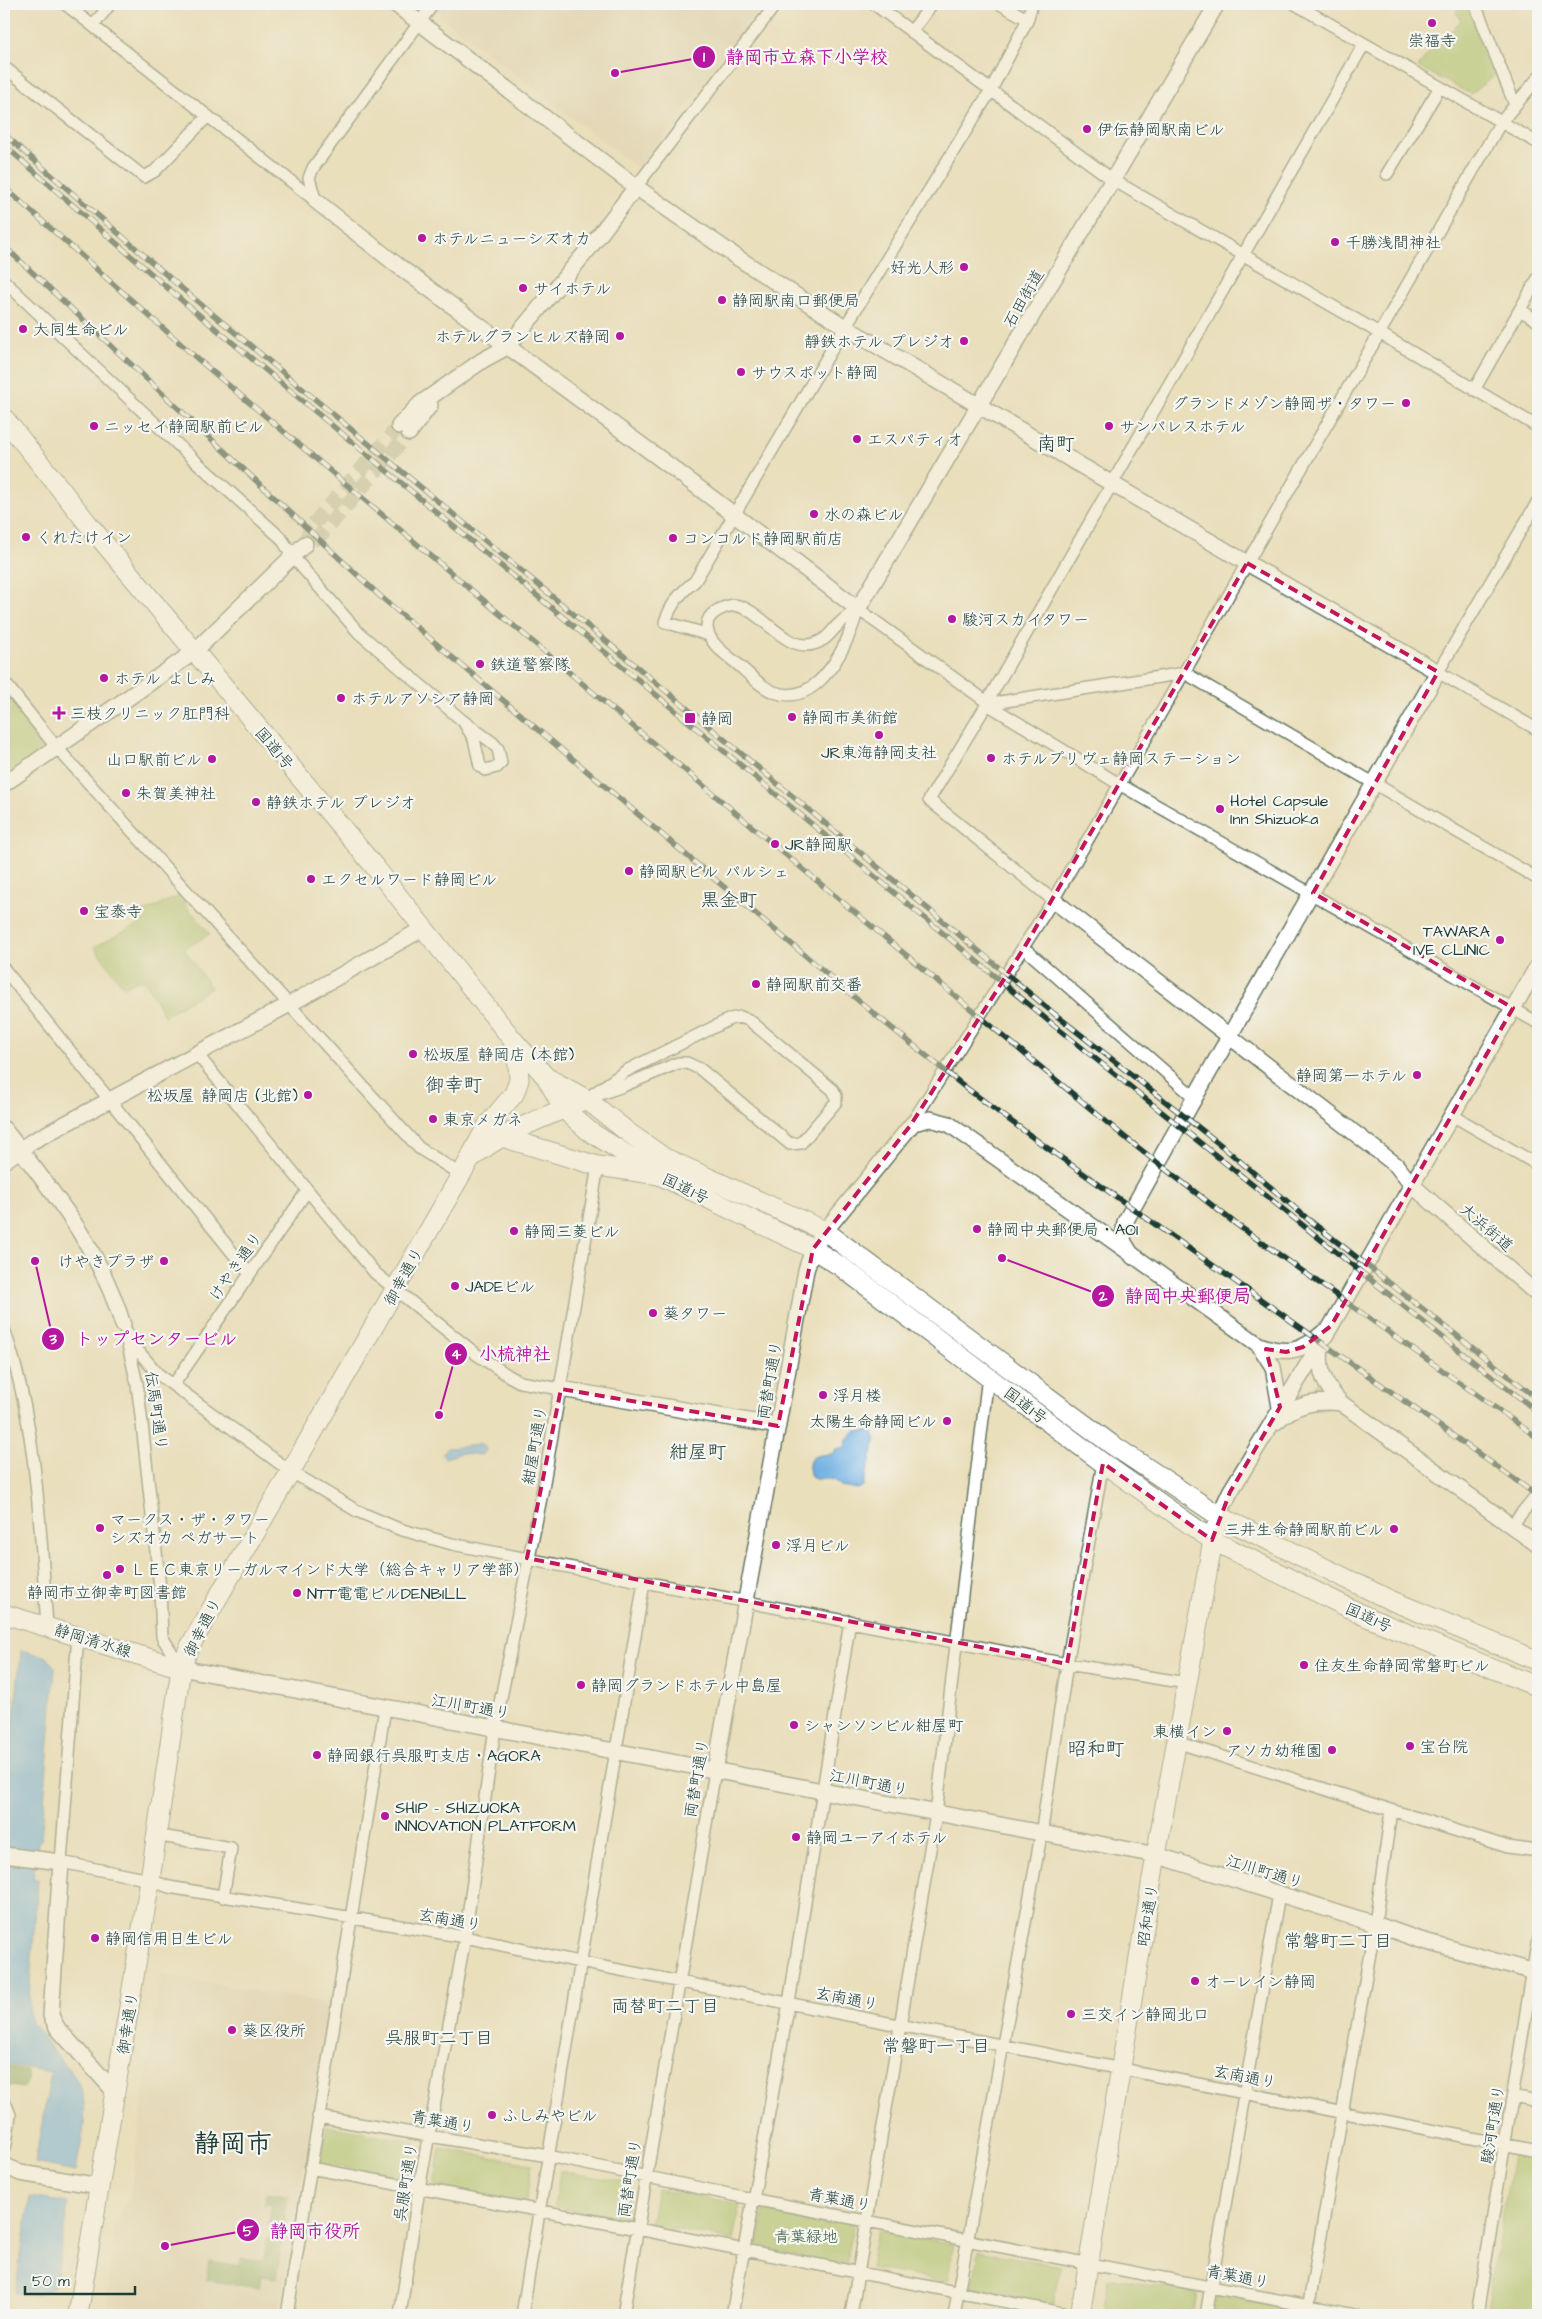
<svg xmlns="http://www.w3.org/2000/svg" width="1542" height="2319" font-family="'Architects Daughter','Klee One',sans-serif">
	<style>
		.built { fill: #ddd0b2 }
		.green { fill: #a3c169; stroke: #617f4e }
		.forest { fill: #82a75d; stroke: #507248 }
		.water { fill: #6fb0e3; stroke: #47768c }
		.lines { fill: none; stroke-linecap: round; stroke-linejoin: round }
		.tertiary-tunnel { stroke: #c1bfa0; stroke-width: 15; stroke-dasharray: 15 8; stroke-linecap: butt }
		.minor-casing { stroke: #667663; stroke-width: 14 }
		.tertiary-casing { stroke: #667663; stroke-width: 18 }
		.primary-casing { stroke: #667663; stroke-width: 21 }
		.trunk-casing { stroke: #667663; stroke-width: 21 }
		.minor { stroke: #fff; stroke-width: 11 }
		.tertiary { stroke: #fff; stroke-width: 15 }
		.primary { stroke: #fff; stroke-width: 19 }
		.trunk { stroke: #fff; stroke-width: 19 }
		.rail-casing { stroke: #1f3d34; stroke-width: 5.5 }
		.rail { stroke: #f6f6f2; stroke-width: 4; stroke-dasharray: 11; stroke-linecap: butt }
		.marked { fill: none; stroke: #c2185b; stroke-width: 4; stroke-dasharray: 10 6; stroke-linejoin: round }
		.poi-dot { fill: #b5179e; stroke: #f6f6f2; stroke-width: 2 }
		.labels { text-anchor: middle; stroke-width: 4.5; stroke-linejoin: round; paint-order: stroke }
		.poi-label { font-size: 16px; fill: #1f3d34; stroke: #f6f6f2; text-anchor: start }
		.street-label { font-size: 16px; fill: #1f3d34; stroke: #f6f6f2 }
		.park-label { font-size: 16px; fill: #405e41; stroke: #f6f6f2 }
		.neighbourhood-label { font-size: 18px; fill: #1f3d34; stroke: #f6f6f2 }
		.quarter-label { font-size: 19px; fill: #1f3d34; stroke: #f6f6f2 }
		.town-label { font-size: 26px; font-weight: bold; fill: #1f3d34; stroke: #f6f6f2 }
		.leader { fill: none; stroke: #b5179e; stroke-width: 2 }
		.callout-dot { fill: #b5179e; stroke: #f6f6f2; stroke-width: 2 }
		.mark-label { font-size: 15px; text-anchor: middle; font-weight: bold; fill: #fff }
		.callout-label { font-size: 18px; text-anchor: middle; font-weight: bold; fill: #b5179e; stroke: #f6f6f2; stroke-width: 4.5; stroke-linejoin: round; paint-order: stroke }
	</style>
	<rect width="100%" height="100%" fill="#f6f6f2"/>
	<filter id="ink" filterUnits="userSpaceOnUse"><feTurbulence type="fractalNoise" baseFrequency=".02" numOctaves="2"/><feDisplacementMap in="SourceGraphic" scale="10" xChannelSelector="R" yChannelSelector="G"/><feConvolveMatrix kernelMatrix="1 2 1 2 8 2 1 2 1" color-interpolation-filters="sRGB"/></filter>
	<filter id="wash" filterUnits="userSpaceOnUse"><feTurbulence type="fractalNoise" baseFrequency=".0096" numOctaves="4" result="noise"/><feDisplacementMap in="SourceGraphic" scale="20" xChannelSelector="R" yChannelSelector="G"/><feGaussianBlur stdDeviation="1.12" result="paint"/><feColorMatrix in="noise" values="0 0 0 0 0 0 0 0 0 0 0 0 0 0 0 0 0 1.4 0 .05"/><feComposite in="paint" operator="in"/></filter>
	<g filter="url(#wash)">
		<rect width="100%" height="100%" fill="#eadfbb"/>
		<path class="built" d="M444 4H766L639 169 441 17 440 10Z
			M161 1974 331 2004 278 2315H106L114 2224 130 2194Z"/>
		<path class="green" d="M1463 4H1470L1497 73 1471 94 1418 67 1442 36 1446 37 1461 20 1456 12Z
			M4 690 57 748 4 782Z
			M178 896 210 934 184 949 211 988 164 1016 146 982 138 980 124 987 94 947 145 921 142 913Z
			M1319 1379 1331 1398 1308 1397Z
			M327 2126 415 2142 408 2179 320 2163Z
			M440 2148 532 2164 526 2202 434 2186Z
			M1513 2155 1538 2160V2315H1486Z
			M560 2171 631 2183 624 2220 554 2207Z
			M657 2189 740 2204 733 2240 650 2225Z
			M765 2207 854 2223 846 2265 757 2249Z
			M877 2230 954 2244 947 2282 870 2268Z
			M979 2251 1061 2266 1054 2304 972 2289Z
			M1109 2278 1197 2293 1193 2315H1119L1103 2312Z
			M1217 2296 1297 2310 1296 2315H1214Z"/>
		<path class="forest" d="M4 1688 9 1689 13 1697 4 1792Z
			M4 2066 26 2070C30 2076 29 2083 23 2088L4 2085Z
			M266 2193 288 2196 283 2228 269 2226 272 2205 264 2204Z
			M267 2237 282 2240 276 2278 261 2276 259 2288 206 2280 209 2261 240 2266 241 2258 263 2261Z"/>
		<path class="water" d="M855 1431H872L876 1440 863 1486 858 1489 841 1486 832 1479H816L811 1477C804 1455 816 1455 833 1454L836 1449 845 1447 847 1439Z
			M479 1443 485 1446 486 1451 481 1455 462 1453 445 1458 442 1454 447 1448 470 1446Z
			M21 1650 47 1657 55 1668 41 1840 38 1842 33 1879H38L29 1997 31 2024 37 2026C45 2044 59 2057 71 2072 95 2100 81 2138 76 2171L35 2163 51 2072 4 2064V1819Z
			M30 2197 68 2203 56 2280 53 2288 34 2296 15 2293Z
			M245 2220 259 2223 256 2238 242 2236Z"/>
	</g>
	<g filter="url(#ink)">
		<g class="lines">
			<path class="tertiary-tunnel" d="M399 426 311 527 305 544 320 536 409 433"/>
			<g class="minor-casing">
				<path id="minor" d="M65 4 316 201
					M874 4 1113 180 1369 327 1538 427
					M1000 4 1027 19
					M1295 4 1538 143
					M1475 4 1515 105
					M93 26 110 4
					M911 32 932 4
					M4 67 144 177 155 171 208 116
					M1387 174 1440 87
					M636 187 776 4
					M315 199 309 178 313 168 433 4
					M4 281 192 458 281 538 294 558 359 633 463 721 493 743 498 749 501 763 497 767 485 770 480 766 474 739 463 721
					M1520 310 1538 321
					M1474 390 1538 278
					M1538 501 1438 672 1538 730
					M734 605C765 609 789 663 824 639 830 635 834 628 840 623 845 618 852 613 858 609 849 643 819 709 774 692 760 687 746 671 735 662 724 653 708 642 707 627 706 613 723 607 734 605Z
					M858 609 987 702V704L1185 673 1538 879
					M709 635 665 622C671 604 680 593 695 581L845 327 991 90 1027 21 1032 4
					M4 682 57 748 419 1148 460 1174
					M987 702 1364 44
					M1053 900 929 800 987 704 1119 784 1538 1023
					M1024 948 1194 1097
					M4 969 249 1273
					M740 1017 749 1020 833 1090 836 1096V1102L801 1143 790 1144 700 1069 687 1063H678L623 1086 586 1099 626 1071 730 1019Z
					M197 1054 375 1273 476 1354 509 1376 520 1382 561 1389
					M1452 1115 1538 1165
					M910 1126 1053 900 1501 122 1538 78
					M123 1325 134 1346 158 1374 290 1471 357 1511 399 1529 452 1544 644 1582 1067 1664 1187 1683
					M4 1329C37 1423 40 1527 47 1626
					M127 1341 137 1384 142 1424 160 1588 162 1637 181 1667
					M174 1384 307 1191
					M1511 1526 1538 1493
					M78 1635 61 1862 150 1880 169 1887 465 1937 579 1962 1538 2151
					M1176 1742 1508 1847 1538 1851
					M155 1835 231 1848 223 1897
					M1512 2097 1538 2102
					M318 2117 548 2156 752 2199 1356 2315
					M310 2168 638 2229 1072 2315
					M287 2315 385 1708
					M400 2315 419 2189 465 1937 495 1728 543 1488 598 1166
					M522 2315 644 1582
					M623 2315 715 1771
					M732 2315 789 2003 850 1621
					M851 2315 936 1814 988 1376
					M954 2315 1041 1835 1067 1664 1103 1463
					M1206 2315 1279 1894
					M1307 2315 1375 1924 1391 1811
					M1477 2315 1538 1938"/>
			</g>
			<g class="tertiary-casing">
				<path id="tertiary" d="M395 4 636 187 738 258 845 327 1247 563 1438 672C1333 855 1227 1038 1125 1222L1123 1241 1133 1257
					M316 201 397 265 670 466 858 609 1217 4
					M399 426 420 404 483 360 507 347 591 246 636 187
					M409 433 430 405
					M4 784 194 652 305 544
					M1053 900 1396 1165 1412 1185 1538 1295
					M4 1129C53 1192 100 1248 123 1325
					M4 1161 31 1142 290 1004 424 928
					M1259 1345C1287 1355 1302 1352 1324 1332
					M1321 1346C1318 1371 1324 1385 1341 1403L1538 1545
					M561 1389 778 1426
					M1276 1422C1295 1404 1315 1400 1341 1403
					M1219 1516 1230 1492 1331 1326 1538 965
					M181 1668 1156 1855 1375 1924 1417 1939 1538 1973
					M715 1771 806 1270 813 1249 825 1231 913 1123 930 1119 949 1124 1259 1345 1273 1367 1280 1407
					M4 1855 61 1862 51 2016 58 2029 115 2092
					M4 2105 8 2115 4 2144
					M4 2165 20 2173 100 2186"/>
			</g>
			<g class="primary-casing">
				<path id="primary" d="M502 1137 598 1166 659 1175
					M472 1154 487 1126 514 1094 519 1080 518 1065 513 1040
					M4 1614 181 1668
					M78 2315 150 1880 181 1668 189 1648 470 1159C506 1129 545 1118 586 1099"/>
			</g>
			<g class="trunk-casing">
				<path id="trunk" d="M4 418 89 525 374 866 513 1040 546 1077 564 1109 589 1131 659 1175 813 1249 840 1266 1103 1463 1212 1540 1367 1617 1538 1687
					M546 1077 586 1099 629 1133 665 1158 825 1231 1111 1444 1219 1516 1390 1600 1538 1661
					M1080 2315 1156 1855 1215 1529"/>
			</g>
			<use href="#minor" class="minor"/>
			<use href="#tertiary" class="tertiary"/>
			<use href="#primary" class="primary"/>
			<use href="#trunk" class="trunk"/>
			<g class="rail-casing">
				<path id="rail" d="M4 134 192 297 1057 1016 1222 1146 1309 1220 1538 1399
					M4 145 186 304 1051 1023 1462 1353 1538 1412
					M4 187 200 361 756 830 1127 1139 1236 1224 1538 1438
					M4 246 381 597 872 1012 965 1087 1039 1142 1538 1496"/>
			</g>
			<use href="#rail" class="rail"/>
		</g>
	</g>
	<path d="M0 0H1542V2319H0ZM1247 563 1438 672 1313 893 1513 1008 1331 1326 1303 1347 1286 1352 1266 1349 1280 1407 1230 1492 1212 1540 1103 1463 1067 1664 527 1558 561 1389 778 1426 813 1249 910 1126 1024 948Z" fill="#eadfbb" fill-opacity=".55" fill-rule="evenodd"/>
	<path class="marked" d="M1247 563 1438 672 1313 893 1513 1008 1331 1326 1303 1347 1286 1352 1266 1349 1280 1407 1230 1492 1212 1540 1103 1463 1067 1664 527 1558 561 1389 778 1426 813 1249 910 1126 1024 948Z"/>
	<g class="poi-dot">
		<circle cx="1432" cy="23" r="5"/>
		<circle cx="1087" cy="129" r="5"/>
		<circle cx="422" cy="238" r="5"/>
		<circle cx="1335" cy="242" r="5"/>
		<circle cx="964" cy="267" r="5"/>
		<circle cx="523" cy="288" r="5"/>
		<circle cx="722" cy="300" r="5"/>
		<circle cx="23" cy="329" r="5"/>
		<circle cx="620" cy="336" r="5"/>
		<circle cx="964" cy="341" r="5"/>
		<circle cx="741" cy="372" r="5"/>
		<circle cx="1406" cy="403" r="5"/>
		<circle cx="94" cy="426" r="5"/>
		<circle cx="1109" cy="426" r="5"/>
		<circle cx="857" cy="439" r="5"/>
		<circle cx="814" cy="514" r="5"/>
		<circle cx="26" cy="537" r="5"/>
		<circle cx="673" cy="538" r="5"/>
		<circle cx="952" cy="619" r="5"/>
		<circle cx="480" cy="664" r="5"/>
		<circle cx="104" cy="678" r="5"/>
		<circle cx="341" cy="698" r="5"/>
		<path d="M56.5 705.5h5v5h5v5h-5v5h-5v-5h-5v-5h5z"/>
		<circle cx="792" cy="717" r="5"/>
		<rect x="684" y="712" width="12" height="12" rx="2.5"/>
		<circle cx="879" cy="735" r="5"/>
		<circle cx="991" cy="758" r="5"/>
		<circle cx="212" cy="759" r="5"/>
		<circle cx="126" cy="793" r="5"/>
		<circle cx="256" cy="802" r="5"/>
		<circle cx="1220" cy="809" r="5"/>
		<circle cx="775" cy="844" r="5"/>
		<circle cx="629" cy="871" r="5"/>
		<circle cx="311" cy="879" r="5"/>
		<circle cx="84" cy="911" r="5"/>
		<circle cx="1500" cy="940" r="5"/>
		<circle cx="756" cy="984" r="5"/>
		<circle cx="413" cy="1054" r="5"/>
		<circle cx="1417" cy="1075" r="5"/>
		<circle cx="308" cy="1095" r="5"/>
		<circle cx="433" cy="1119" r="5"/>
		<circle cx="977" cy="1229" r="5"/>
		<circle cx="514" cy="1231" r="5"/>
		<circle cx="164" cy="1261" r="5"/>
		<circle cx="455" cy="1286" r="5"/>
		<circle cx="653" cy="1313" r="5"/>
		<circle cx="823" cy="1395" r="5"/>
		<circle cx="947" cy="1421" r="5"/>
		<circle cx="100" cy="1528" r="5"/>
		<circle cx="1394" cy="1529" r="5"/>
		<circle cx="776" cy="1545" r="5"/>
		<circle cx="120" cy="1569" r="5"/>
		<circle cx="107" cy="1575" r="5"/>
		<circle cx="297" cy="1593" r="5"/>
		<circle cx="1304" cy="1665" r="5"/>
		<circle cx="581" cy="1685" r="5"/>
		<circle cx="794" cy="1725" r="5"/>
		<circle cx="1227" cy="1731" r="5"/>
		<circle cx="1410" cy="1746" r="5"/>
		<circle cx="1332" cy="1750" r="5"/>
		<circle cx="317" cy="1755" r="5"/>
		<circle cx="385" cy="1816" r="5"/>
		<circle cx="796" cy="1837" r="5"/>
		<circle cx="95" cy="1938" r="5"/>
		<circle cx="1195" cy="1981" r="5"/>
		<circle cx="1071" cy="2014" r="5"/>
		<circle cx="232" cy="2030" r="5"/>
		<circle cx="492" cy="2115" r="5"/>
	</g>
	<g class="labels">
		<g class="poi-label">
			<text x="1432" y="46" text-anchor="middle">崇福寺</text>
			<text x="1097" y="135">伊伝静岡駅南ビル</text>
			<text x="432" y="244">ホテルニューシズオカ</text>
			<text x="1345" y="248">千勝浅間神社</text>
			<text x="954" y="273" text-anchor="end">好光人形</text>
			<text x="533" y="294">サイホテル</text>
			<text x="732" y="306">静岡駅南口郵便局</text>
			<text x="33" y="335">大同生命ビル</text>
			<text x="610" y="342" text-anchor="end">ホテルグランヒルズ静岡</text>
			<text x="954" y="347" text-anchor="end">靜鉄ホテル プレジオ</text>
			<text x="751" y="378">サウスポット静岡</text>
			<text x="1396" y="409" text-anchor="end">グランドメゾン静岡ザ・タワー</text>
			<text x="104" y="432">ニッセイ静岡駅前ビル</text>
			<text x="1119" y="432">サンパレスホテル</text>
			<text x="867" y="445">エスパティオ</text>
			<text x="824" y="520">水の森ビル</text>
			<text x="36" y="543">くれたけイン</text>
			<text x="683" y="544">コンコルド静岡駅前店</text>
			<text x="962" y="625">駿河スカイタワー</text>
			<text x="490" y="670">鉄道警察隊</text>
			<text x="114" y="684">ホテル よしみ</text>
			<text x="351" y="704">ホテルアソシア静岡</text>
			<text x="70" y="719">三枝クリニック肛門科</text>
			<text x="802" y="723">静岡市美術館</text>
			<text x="701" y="724">静岡</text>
			<text x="879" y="758" text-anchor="middle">JR東海静岡支社</text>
			<text x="1001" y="764">ホテルプリヴェ静岡ステーション</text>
			<text x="202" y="765" text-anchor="end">山口駅前ビル</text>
			<text x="136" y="799">朱賀美神社</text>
			<text x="1230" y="806">Hotel Capsule<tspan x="1230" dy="18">Inn Shizuoka</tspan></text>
			<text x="266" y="808">静鉄ホテル プレジオ</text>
			<text x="785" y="850">JR静岡駅</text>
			<text x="639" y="877">静岡駅ビル パルシェ</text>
			<text x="321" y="885">エクセルワード静岡ビル</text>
			<text x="94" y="917">宝泰寺</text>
			<text x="1490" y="937" text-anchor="end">TAWARA<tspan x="1490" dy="18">IVE CLINIC</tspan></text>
			<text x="766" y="990">静岡駅前交番</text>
			<text x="423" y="1060">松坂屋 静岡店 (本館)</text>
			<text x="1407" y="1081" text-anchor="end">静岡第一ホテル</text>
			<text x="298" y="1101" text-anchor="end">松坂屋 静岡店 (北館)</text>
			<text x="443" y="1125">東京メガネ</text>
			<text x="987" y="1235">静岡中央郵便局・AOI</text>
			<text x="524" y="1237">静岡三菱ビル</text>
			<text x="154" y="1267" text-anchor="end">けやきプラザ</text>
			<text x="465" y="1292">JADEビル</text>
			<text x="663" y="1319">葵タワー</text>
			<text x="833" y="1401">浮月楼</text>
			<text x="937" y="1427" text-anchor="end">太陽生命静岡ビル</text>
			<text x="110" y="1525">マークス・ザ・タワー<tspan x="110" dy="18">シズオカ ペガサート</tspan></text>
			<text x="1384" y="1535" text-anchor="end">三井生命静岡駅前ビル</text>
			<text x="786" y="1551">浮月ビル</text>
			<text x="130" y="1575">ＬＥＣ東京リーガルマインド大学（総合キャリア学部）</text>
			<text x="107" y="1598" text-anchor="middle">静岡市立御幸町図書館</text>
			<text x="307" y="1599">NTT電電ビルDENBILL</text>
			<text x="1314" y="1671">住友生命静岡常磐町ビル</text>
			<text x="591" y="1691">静岡グランドホテル中島屋</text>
			<text x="804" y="1731">シャンソンビル紺屋町</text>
			<text x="1217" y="1737" text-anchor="end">東横イン</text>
			<text x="1420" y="1752">宝台院</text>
			<text x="1322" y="1756" text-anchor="end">アソカ幼稚園</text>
			<text x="327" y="1761">静岡銀行呉服町支店・AGORA</text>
			<text x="395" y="1813">SHIP - SHIZUOKA<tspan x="395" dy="18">INNOVATION PLATFORM</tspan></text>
			<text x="806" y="1843">静岡ユーアイホテル</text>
			<text x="105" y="1944">静岡信用日生ビル</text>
			<text x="1205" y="1987">オーレイン静岡</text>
			<text x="1081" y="2020">三交イン静岡北口</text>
			<text x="242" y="2036">葵区役所</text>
			<text x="502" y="2121">ふしみやビル</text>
		</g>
		<g class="street-label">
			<text transform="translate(1023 298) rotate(-60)" y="6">石田街道</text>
			<text transform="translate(275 748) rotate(50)" y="6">国道1号</text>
			<text transform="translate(686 1188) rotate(26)" y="6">国道1号</text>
			<text transform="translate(1487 1227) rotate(41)" y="6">大浜街道</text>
			<text transform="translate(235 1266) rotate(-55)" y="6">けやき通り</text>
			<text transform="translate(403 1276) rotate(-61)" y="6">御幸通り</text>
			<text transform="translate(769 1380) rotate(-80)" y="6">両替町通り</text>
			<text transform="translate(1026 1405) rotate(37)" y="6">国道1号</text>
			<text transform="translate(157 1411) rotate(82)" y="6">伝馬町通り</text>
			<text transform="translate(534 1445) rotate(-80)" y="6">紺屋町通り</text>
			<text transform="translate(1369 1617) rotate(24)" y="6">国道1号</text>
			<text transform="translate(202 1627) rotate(-63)" y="6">御幸通り</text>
			<text transform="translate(93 1640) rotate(17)" y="6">静岡清水線</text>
			<text transform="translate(471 1706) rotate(10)" y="6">江川町通り</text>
			<text transform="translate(696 1778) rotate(-80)" y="6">両替町通り</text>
			<text transform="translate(869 1782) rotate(11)" y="6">江川町通り</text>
			<text transform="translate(1265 1871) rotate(17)" y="6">江川町通り</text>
			<text transform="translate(1147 1915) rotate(-81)" y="6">昭和通り</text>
			<text transform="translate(450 1919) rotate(10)" y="6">玄南通り</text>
			<text transform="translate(847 1998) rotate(11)" y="6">玄南通り</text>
			<text transform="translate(127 2023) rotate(-81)" y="6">御幸通り</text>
			<text transform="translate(1245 2076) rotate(11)" y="6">玄南通り</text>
			<text transform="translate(443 2121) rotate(10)" y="6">青葉通り</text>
			<text transform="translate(1492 2124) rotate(-81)" y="6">駿河町通り</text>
			<text transform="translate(629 2178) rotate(-81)" y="6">両替町通り</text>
			<text transform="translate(405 2182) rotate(-81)" y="6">呉服町通り</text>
			<text transform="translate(840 2199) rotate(11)" y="6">青葉通り</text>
			<text transform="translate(1238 2276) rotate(11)" y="6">青葉通り</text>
		</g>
		<g class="park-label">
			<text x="806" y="2242">青葉緑地</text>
		</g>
		<g class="neighbourhood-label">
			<text x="1338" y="1947">常磐町二丁目</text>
			<text x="665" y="2012">両替町二丁目</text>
			<text x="439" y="2044">呉服町二丁目</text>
			<text x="936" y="2052">常磐町一丁目</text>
		</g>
		<g class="quarter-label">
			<text x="1056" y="450">南町</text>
			<text x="729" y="906">黒金町</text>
			<text x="454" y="1091">御幸町</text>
			<text x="698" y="1458">紺屋町</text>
			<text x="1096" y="1755">昭和町</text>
		</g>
		<g class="town-label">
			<text x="233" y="2152">静岡市</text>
		</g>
	</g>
	<path class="leader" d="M615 73L704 57M1002 1258L1103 1296M35 1261L53 1339M439 1415L456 1354M165 2246L248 2230"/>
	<g class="callout-dot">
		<circle cx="615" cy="73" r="5"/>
		<circle cx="1002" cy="1258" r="5"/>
		<circle cx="35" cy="1261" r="5"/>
		<circle cx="439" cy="1415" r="5"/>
		<circle cx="165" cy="2246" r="5"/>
		<circle cx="704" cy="57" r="12"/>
		<circle cx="1103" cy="1296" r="12"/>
		<circle cx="53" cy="1339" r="12"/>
		<circle cx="456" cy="1354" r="12"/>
		<circle cx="248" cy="2230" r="12"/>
	</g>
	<g class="mark-label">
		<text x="704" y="62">1</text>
		<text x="1103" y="1301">2</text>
		<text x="53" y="1344">3</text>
		<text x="456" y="1359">4</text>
		<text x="248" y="2236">5</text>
	</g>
	<g class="callout-label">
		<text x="807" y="63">静岡市立森下小学校</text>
		<text x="1188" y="1302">静岡中央郵便局</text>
		<text x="156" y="1345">トップセンタービル</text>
		<text x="515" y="1360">小梳神社</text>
		<text x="315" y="2237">静岡市役所</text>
	</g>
	<rect width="1542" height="2319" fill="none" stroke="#f6f6f2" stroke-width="20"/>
	<path d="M25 2286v8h110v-8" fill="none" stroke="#1f3d34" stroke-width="2.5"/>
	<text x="32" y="2286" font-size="15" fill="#1f3d34" stroke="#f6f6f2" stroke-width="4" paint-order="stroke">50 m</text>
</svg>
